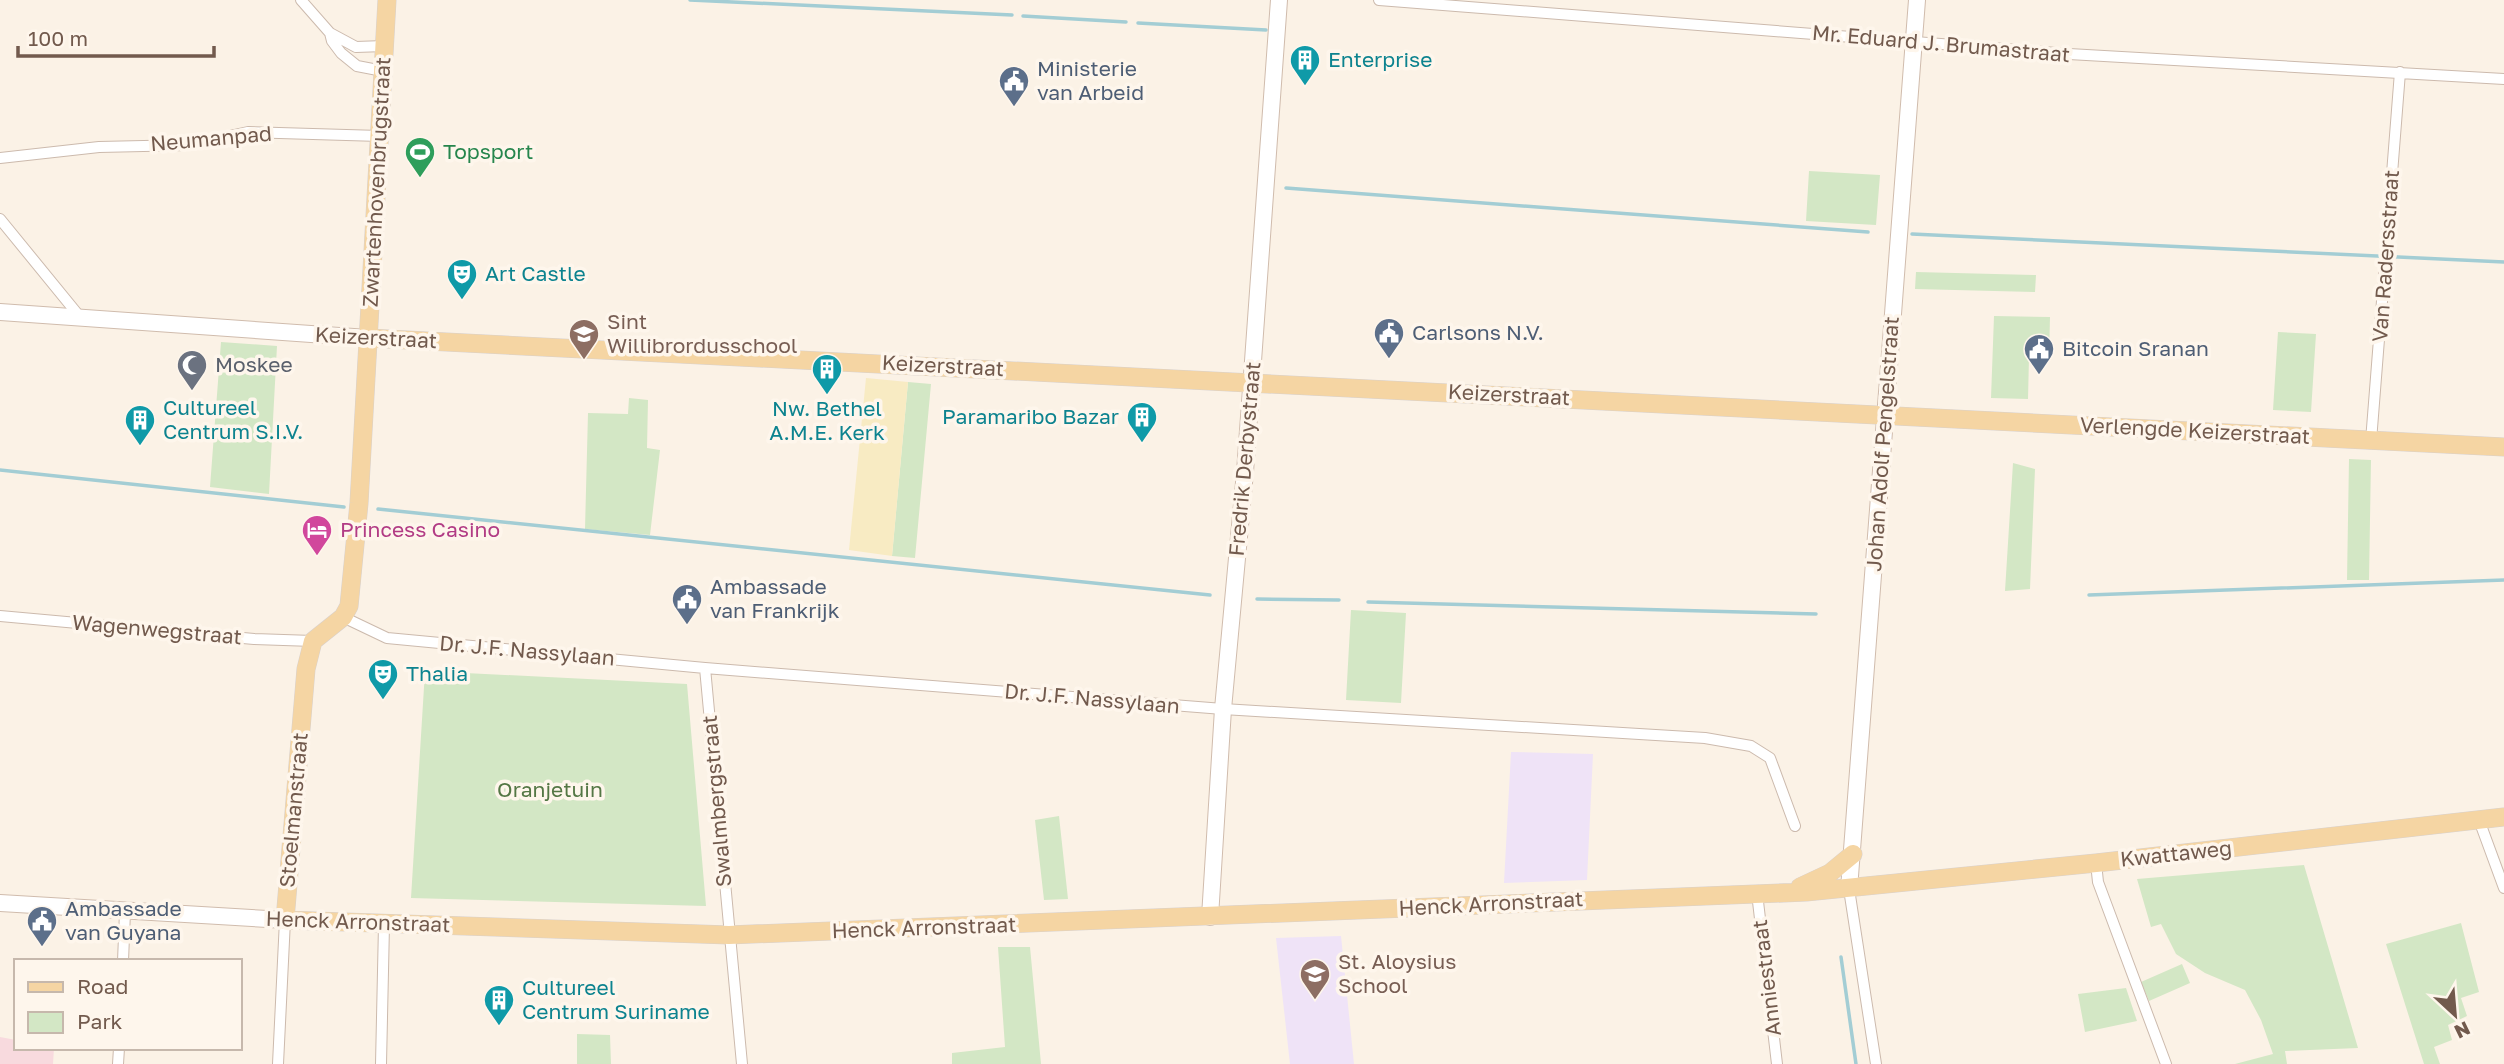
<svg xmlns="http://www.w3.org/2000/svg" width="2504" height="1064" font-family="'Golos Text',sans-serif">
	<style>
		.education { fill: #efe3f7 }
		.medical { fill: #f8dade }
		.green { fill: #d3e7c5 }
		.sand { fill: #f8ebc3 }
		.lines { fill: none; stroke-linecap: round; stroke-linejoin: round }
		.stream { stroke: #a3cdd4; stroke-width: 3.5 }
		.street-casing { stroke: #ccbaad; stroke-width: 12 }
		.secondary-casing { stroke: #d0bcad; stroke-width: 18 }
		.primary-casing { stroke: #d8d1cd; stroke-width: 19 }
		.street { stroke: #fff; stroke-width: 10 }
		.secondary { stroke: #fff; stroke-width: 16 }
		.primary { stroke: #f5d5a3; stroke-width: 18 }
		.labels { text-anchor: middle; stroke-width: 7; stroke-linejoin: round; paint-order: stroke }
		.street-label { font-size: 21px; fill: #725a4d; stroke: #fef6ec }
		.culture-label { font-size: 21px; fill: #0d838f; stroke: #fef6ec; text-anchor: start }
		.service-label { font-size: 21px; fill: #4e5e75; stroke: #fef6ec; text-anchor: start }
		.leisure-label { font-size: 21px; fill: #27864d; stroke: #fef6ec; text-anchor: start }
		.education-label { font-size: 21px; fill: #785e54; stroke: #fef6ec; text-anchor: start }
		.worship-label { font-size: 21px; fill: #5b616d; stroke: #fef6ec; text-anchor: start }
		.hotel-label { font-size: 21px; fill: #b23c85; stroke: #fef6ec; text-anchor: start }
		.park-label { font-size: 21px; fill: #547745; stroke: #fef6ec }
	</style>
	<rect width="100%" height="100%" fill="#fbf2e6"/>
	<path class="education" d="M1511 752 1593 754 1587 880 1504 883Z
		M1341 936 1354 1064H1290L1276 938Z"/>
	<path class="medical" d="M0 1037 16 1040V1048H54L53 1064H0Z"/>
	<path class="green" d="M1809 171 1880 175 1876 225 1806 221Z
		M1916 272 2036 275 2035 292 1915 289Z
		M1994 316 2050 317 2049 357H2029L2028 399 1991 398Z
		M2278 332 2316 334 2311 412 2273 410Z
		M221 342 277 346 269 494 210 487Z
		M908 382 931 384 915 558 892 556Z
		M629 398 648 400 647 448 660 450 650 535 585 529 588 413 628 414Z
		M2349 459 2371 460 2369 580H2347Z
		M2013 463 2035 469 2030 589 2005 591Z
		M1351 610 1406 613 1401 703 1346 700Z
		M425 671 687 684 706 906 411 898Z
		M1059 816 1068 899 1044 900 1035 820Z
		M2304 865 2358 1048 2285 1051 2287 1064H2235L2273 1054 2261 1020 2245 990 2205 973 2176 954 2161 924 2151 927 2137 879Z
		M2461 923 2479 992 2461 998 2467 1016 2448 1025 2452 1040 2434 1047 2440 1064H2424L2386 944Z
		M998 947H1030L1041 1064H952V1053L1005 1047Z
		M2182 964 2190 983 2149 1001 2141 982Z
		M2126 988 2137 1021 2085 1032 2078 994Z
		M577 1034 610 1035 611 1064H577Z"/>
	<path class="sand" d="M866 378 908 382 892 556 849 550Z"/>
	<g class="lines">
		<path class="stream" d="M690 0 1012 15
			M1023 16 1126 22
			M1138 23 1266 30
			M1286 188 1868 232
			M1912 234 2504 262
			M0 470 344 507
			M378 509 1210 595
			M2089 595 2504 580
			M1257 599 1339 600
			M1368 602 1816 614
			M1841 957 1856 1064"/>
		<g class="street-casing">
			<path id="street" d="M301 0 330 33 332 41 341 53 357 66 383 71
				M1379 0 2069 54 2504 79
				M330 33 356 47 384 46
				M0 158 99 147 188 145 248 132 380 136
				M0 219 80 317
				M2371 441 2400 72
				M0 616 254 639 313 641
				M343 617 387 638 705 668 1223 709 1705 738 1751 746 1770 758 1795 826
				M705 668 742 1064
				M2479 820 2504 888
				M2096 863 2098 882 2166 1064
				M1849 889 1876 1064
				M1757 893 1777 1064
				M123 961 125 912
				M118 1064 119 1048
				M278 1064 285 920
				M381 1064 384 925"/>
		</g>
		<g class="secondary-casing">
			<path id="secondary" d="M0 312 368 338
				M1849 889 1917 0
				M0 903 285 920
				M1210 917 1223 709 1245 472 1279 0"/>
		</g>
		<g class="primary-casing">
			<path id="primary" d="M387 0 359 503 349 606 343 617 313 641 306 669 285 920 729 935 1806 892 2096 863 2504 817
				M368 338 2504 447
				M1800 887 1830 873 1853 854"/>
		</g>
		<use href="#street" class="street"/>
		<use href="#secondary" class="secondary"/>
		<use href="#primary" class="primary"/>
	</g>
	<defs>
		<g id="building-pin" transform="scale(1.575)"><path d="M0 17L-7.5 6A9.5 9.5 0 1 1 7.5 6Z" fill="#0f9aa8" stroke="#fef6ec"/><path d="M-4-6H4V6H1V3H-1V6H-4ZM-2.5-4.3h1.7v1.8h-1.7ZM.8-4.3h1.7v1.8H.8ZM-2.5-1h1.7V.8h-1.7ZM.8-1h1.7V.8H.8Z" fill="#fff"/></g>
		<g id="civic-pin" transform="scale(1.575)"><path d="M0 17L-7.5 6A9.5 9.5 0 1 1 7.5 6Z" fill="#5c6f8a" stroke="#fef6ec"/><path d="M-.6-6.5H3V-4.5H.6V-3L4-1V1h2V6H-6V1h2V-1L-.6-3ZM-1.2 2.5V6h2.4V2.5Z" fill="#fff"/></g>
		<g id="stadium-pin" transform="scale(1.575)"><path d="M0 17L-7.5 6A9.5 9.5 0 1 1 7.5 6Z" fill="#2e9e5b" stroke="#fef6ec"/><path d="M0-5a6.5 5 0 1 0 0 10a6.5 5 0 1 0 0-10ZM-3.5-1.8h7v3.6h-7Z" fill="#fff"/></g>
		<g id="theatre-pin" transform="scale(1.575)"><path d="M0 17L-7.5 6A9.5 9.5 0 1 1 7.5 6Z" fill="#0f9aa8" stroke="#fef6ec"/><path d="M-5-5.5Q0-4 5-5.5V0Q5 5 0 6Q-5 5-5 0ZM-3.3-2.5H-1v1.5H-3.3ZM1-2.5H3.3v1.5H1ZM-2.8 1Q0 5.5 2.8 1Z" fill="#fff"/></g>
		<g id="school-pin" transform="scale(1.575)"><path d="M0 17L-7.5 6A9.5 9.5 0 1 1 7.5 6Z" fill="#8d6e63" stroke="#fef6ec"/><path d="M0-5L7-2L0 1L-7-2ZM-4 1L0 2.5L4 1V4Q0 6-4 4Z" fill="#fff"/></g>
		<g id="mosque-pin" transform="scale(1.575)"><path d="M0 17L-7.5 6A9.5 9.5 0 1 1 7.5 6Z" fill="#6b7280" stroke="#fef6ec"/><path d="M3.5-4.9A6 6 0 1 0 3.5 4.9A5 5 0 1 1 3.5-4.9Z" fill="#fff"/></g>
		<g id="hotel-pin" transform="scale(1.575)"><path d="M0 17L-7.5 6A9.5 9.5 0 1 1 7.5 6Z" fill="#d1479c" stroke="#fef6ec"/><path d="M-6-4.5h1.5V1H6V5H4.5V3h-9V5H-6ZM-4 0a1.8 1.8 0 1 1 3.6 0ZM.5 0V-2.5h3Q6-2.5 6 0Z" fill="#fff"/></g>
	</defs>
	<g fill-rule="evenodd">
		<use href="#building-pin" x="1305" y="60"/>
		<use href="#civic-pin" x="1014" y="81"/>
		<use href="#stadium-pin" x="420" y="152"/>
		<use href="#theatre-pin" x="462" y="274"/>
		<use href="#civic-pin" x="1389" y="333"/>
		<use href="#school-pin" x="584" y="334"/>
		<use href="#civic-pin" x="2039" y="349"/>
		<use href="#mosque-pin" x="192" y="365"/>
		<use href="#building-pin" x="827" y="369"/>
		<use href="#building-pin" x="1142" y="417"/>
		<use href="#building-pin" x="140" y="420"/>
		<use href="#hotel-pin" x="317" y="530"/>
		<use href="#civic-pin" x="687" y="599"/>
		<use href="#theatre-pin" x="383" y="674"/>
		<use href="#civic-pin" x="42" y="921"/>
		<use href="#school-pin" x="1315" y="974"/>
		<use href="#building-pin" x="499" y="1000"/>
	</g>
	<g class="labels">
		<g class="street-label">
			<text transform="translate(1941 44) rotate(5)" y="7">Mr. Eduard J. Brumastraat</text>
			<text transform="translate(211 139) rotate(-5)" y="7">Neumanpad</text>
			<text transform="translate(377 182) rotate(-87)" y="7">Zwartenhovenbrugstraat</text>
			<text transform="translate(2386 256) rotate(-86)" y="7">Van Radersstraat</text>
			<text transform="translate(376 338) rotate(3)" y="7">Keizerstraat</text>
			<text transform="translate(943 366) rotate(3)" y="7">Keizerstraat</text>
			<text transform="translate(1509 395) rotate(3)" y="7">Keizerstraat</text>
			<text transform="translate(2195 431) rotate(3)" y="7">Verlengde Keizerstraat</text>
			<text transform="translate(1883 444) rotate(-86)" y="7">Johan Adolf Pengelstraat</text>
			<text transform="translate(1245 459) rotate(-85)" y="7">Fredrik Derbystraat</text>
			<text transform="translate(157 630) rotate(5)" y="7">Wagenwegstraat</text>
			<text transform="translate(527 651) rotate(5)" y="7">Dr. J.F. Nassylaan</text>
			<text transform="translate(1092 699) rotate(5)" y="7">Dr. J.F. Nassylaan</text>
			<text transform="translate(717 801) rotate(-95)" y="7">Swalmbergstraat</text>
			<text transform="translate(294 810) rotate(-85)" y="7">Stoelmanstraat</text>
			<text transform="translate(2176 854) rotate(-6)" y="7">Kwattaweg</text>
			<text transform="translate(1491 904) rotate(-3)" y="7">Henck Arronstraat</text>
			<text transform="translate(358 922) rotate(2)" y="7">Henck Arronstraat</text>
			<text transform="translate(924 928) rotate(-2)" y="7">Henck Arronstraat</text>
			<text transform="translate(1767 978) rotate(-97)" y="7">Anniestraat</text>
		</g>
		<g class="culture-label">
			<text x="1328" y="67">Enterprise</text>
			<text x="485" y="281">Art Castle</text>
			<text x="163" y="415">Cultureel<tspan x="163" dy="24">Centrum S.I.V.</tspan></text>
			<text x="827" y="416" text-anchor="middle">Nw. Bethel<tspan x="827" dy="24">A.M.E. Kerk</tspan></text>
			<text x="1119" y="424" text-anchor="end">Paramaribo Bazar</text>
			<text x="406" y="681">Thalia</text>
			<text x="522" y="995">Cultureel<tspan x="522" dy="24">Centrum Suriname</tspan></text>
		</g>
		<g class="service-label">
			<text x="1037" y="76">Ministerie<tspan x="1037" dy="24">van Arbeid</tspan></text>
			<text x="1412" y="340">Carlsons N.V.</text>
			<text x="2062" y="356">Bitcoin Sranan</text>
			<text x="710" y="594">Ambassade<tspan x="710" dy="24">van Frankrijk</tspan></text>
			<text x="65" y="916">Ambassade<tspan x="65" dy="24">van Guyana</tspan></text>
		</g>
		<g class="leisure-label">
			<text x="443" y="159">Topsport</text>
		</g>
		<g class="education-label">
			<text x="607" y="329">Sint<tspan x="607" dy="24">Willibrordusschool</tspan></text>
			<text x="1338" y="969">St. Aloysius<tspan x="1338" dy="24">School</tspan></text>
		</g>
		<g class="worship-label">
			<text x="215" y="372">Moskee</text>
		</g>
		<g class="hotel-label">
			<text x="340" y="537">Princess Casino</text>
		</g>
		<g class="park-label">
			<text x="550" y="797">Oranjetuin</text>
		</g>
	</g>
	<rect x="14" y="959" width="228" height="91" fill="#fef6ec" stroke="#c6b8ac" stroke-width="2"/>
	<rect x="28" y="982" width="35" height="10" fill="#f5d5a3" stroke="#c6b8ac" stroke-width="2"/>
	<text x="77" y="994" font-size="21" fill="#725a4d">Road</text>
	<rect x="28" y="1012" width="35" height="21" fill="#d3e7c5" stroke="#c6b8ac" stroke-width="2"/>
	<text x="77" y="1029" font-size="21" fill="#725a4d">Park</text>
	<g transform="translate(2455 1015) rotate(154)" stroke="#fef6ec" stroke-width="5" paint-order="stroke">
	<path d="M0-5L12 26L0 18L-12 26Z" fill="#725a4d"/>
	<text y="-10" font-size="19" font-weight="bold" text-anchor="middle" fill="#725a4d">N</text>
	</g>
	<path d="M18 46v10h196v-10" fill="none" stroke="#725a4d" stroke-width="3.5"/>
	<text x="28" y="46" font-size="21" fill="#725a4d" stroke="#fef6ec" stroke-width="5" paint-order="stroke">100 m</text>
</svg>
